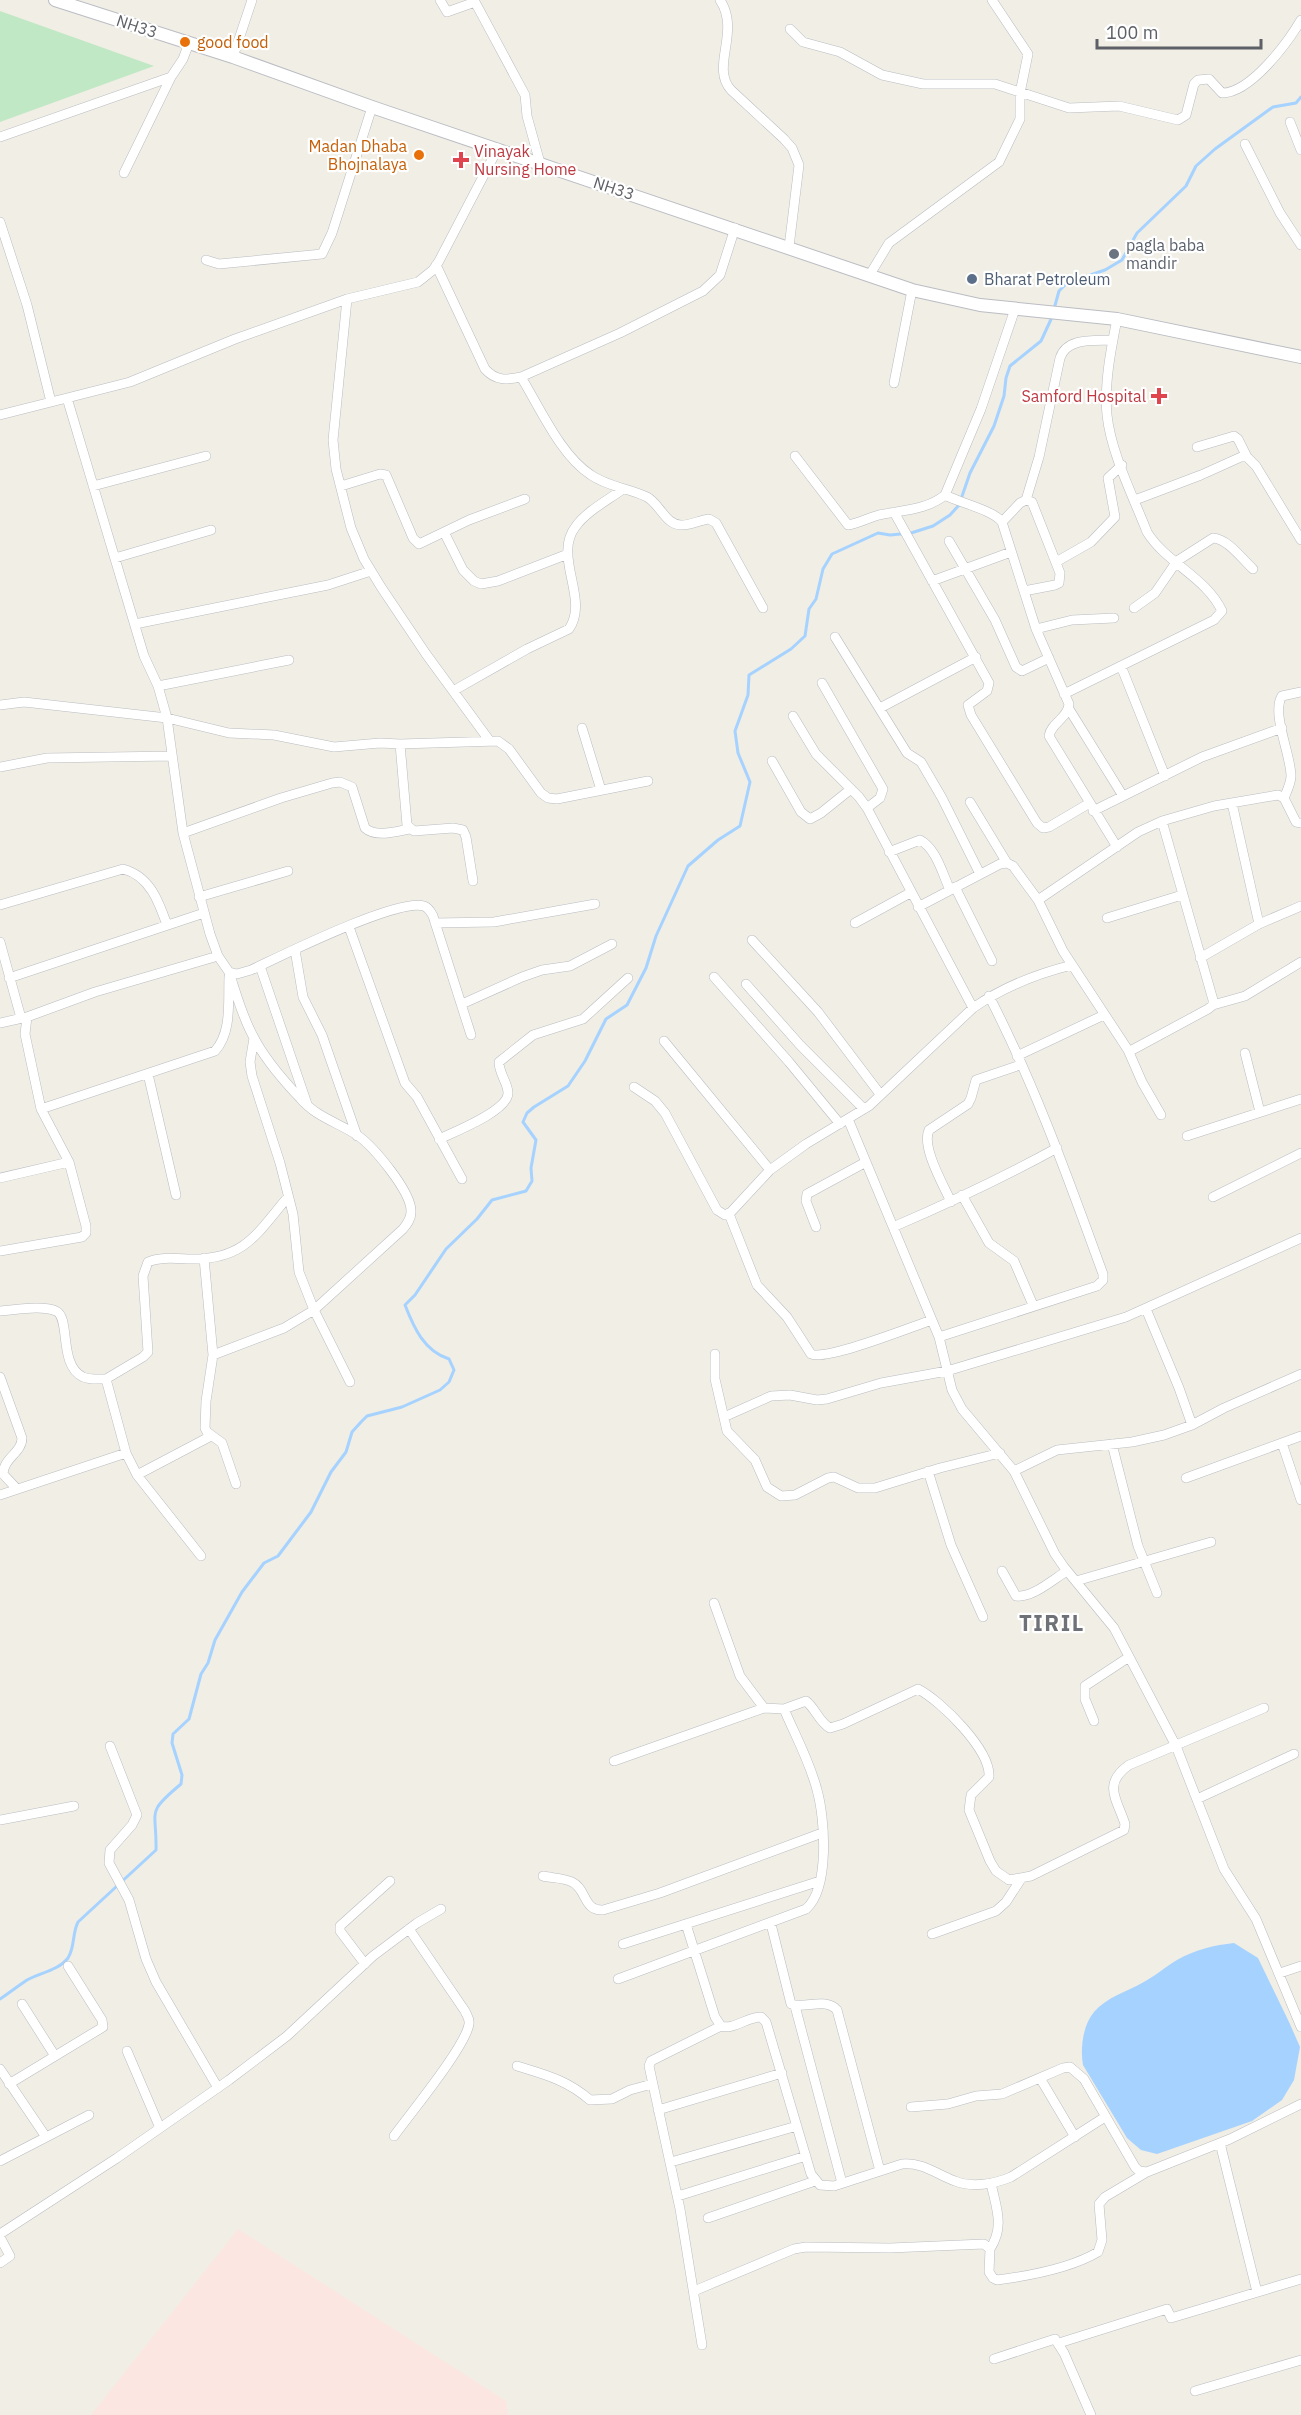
<svg xmlns="http://www.w3.org/2000/svg" width="1301" height="2415" font-family="'IBM Plex Sans',sans-serif">
	<style>
		.medical { fill: #fce6e2 }
		.green { fill: #c1e8c4 }
		.water { fill: #a6d2ff }
		.lines { fill: none; stroke-linecap: round; stroke-linejoin: round }
		.stream { stroke: #a6d2ff; stroke-width: 3 }
		.street-casing { stroke: #babcc1; stroke-width: 10 }
		.secondary-casing { stroke: #bbbdc3; stroke-width: 14 }
		.street { stroke: #fff; stroke-width: 9 }
		.secondary { stroke: #fff; stroke-width: 12 }
		.food-dot { fill: #e8710a; stroke: #fff; stroke-width: 2 }
		.health-dot { fill: #e0444e; stroke: #fff; stroke-width: 2 }
		.worship-dot { fill: #6b7280; stroke: #fff; stroke-width: 2 }
		.service-dot { fill: #5c6f8a; stroke: #fff; stroke-width: 2 }
		.labels { text-anchor: middle; stroke-width: 4.5; stroke-linejoin: round; paint-order: stroke }
		.street-label { font-size: 16px; fill: #5d6066; stroke: #fff }
		.food-label { font-size: 16px; fill: #c56008; stroke: #fff; text-anchor: start }
		.health-label { font-size: 16px; fill: #be3a42; stroke: #fff; text-anchor: start }
		.worship-label { font-size: 16px; fill: #5b616d; stroke: #fff; text-anchor: start }
		.service-label { font-size: 16px; fill: #4e5e75; stroke: #fff; text-anchor: start }
		.district-label { font-size: 22px; font-weight: bold; letter-spacing: 1.5px; fill: #6e7278; stroke: #fff }
	</style>
	<rect width="100%" height="100%" fill="#f0eee5"/>
	<path class="medical" d="M238 2229 506 2401 508 2415H91Z"/>
	<path class="green" d="M0 11 154 66 0 122Z"/>
	<path class="water" d="M1234 1943 1258 1958 1289 2022 1300 2047 1294 2080 1282 2100 1252 2121 1157 2154 1141 2150 1127 2138 1083 2065C1080 2048 1083 2025 1094 2012 1107 1997 1126 1992 1142 1983 1154 1977 1165 1967 1177 1960 1194 1950 1215 1945 1234 1943Z"/>
	<g class="lines">
		<path class="stream" d="M1054 309 1059 291 1067 283 1105 270 1122 260 1137 233 1186 186 1196 166 1215 149 1273 107 1296 103 1301 97
			M0 1999C9 1993 18 1986 27 1980 40 1973 59 1970 68 1958 75 1947 72 1934 78 1922L156 1850C157 1809 145 1814 181 1784L182 1775 172 1743 173 1734 189 1719 201 1674 208 1663 215 1640 242 1592 264 1563 278 1556 311 1512 331 1472 346 1452 352 1432 361 1422 367 1416 402 1407 440 1390 449 1382 454 1370 449 1359C424 1351 414 1328 405 1305L415 1295 446 1249 477 1219 492 1200 526 1191 532 1181 531 1168 536 1140 523 1122 527 1113 534 1107 568 1086 585 1061 606 1019 627 1005 646 968 656 936 688 866 718 840 740 826 750 782 738 753 735 731 748 695 749 675 791 649 805 636 809 609 816 599 823 569 832 554 878 533 890 535 911 533 933 526 950 515 959 505 970 473 994 426 1004 396 1006 378 1010 366 1041 341 1053 315"/>
		<g class="street-casing">
			<path id="street" d="M440 0 447 12 475 2 525 95 527 116 540 163
				M720 0C741 32 710 67 731 90L784 139 792 148 799 165 789 247
				M790 29 803 42 840 52 882 75 923 84H995L1069 108 1119 106 1178 120 1186 115 1194 84 1198 80 1209 79 1222 93C1251 93 1288 42 1301 20
				M233 57 252 0
				M1290 122 1301 150
				M0 137 171 77 183 59 189 43
				M1245 144 1280 213 1301 245
				M124 173 171 77
				M0 222 27 305 51 402
				M206 260 219 264 322 254 332 233 372 107
				M436 265 485 369C496 381 506 380 521 377L620 333 703 291 720 275 735 228
				M869 276 889 243 999 162 1020 119V93L1028 54 992 0
				M347 299 333 440 336 469 351 528 364 559 381 587 426 654 489 740
				M521 377C540 408 561 456 591 475 608 487 629 488 647 497 660 504 666 526 682 525 691 525 700 520 709 519L716 523 763 608
				M894 383 912 290
				M67 398 130 382 235 339 347 299 418 282 433 270 439 261 498 148
				M0 415 67 398 144 656 158 686 167 718 24 702 0 705
				M1197 447 1234 436 1238 439 1247 457
				M795 456 848 525C859 523 868 518 879 515 902 510 927 510 945 495L981 409 1015 309
				M93 486 206 456
				M341 486 380 474 386 475 413 538 419 544 469 520 525 499
				M945 495C960 503 993 510 1002 522L1036 629 1069 704C1068 718 1051 723 1049 736L1117 847
				M1026 500 1039 457 1060 358C1067 337 1094 341 1113 340
				M1135 500 1201 475 1241 457H1247L1256 466 1301 540
				M894 512 989 683 987 691 968 705 971 715 1037 823 1043 828 1049 827 1088 804
				M1002 522 1020 503 1026 500 1032 502 1060 573 1059 583 1055 585 1024 591
				M444 532 463 570 474 581 481 584 498 581 568 554
				M949 541 995 620 1016 667 1022 671 1049 658
				M115 558 211 530
				M1056 562 1091 542 1115 517 1108 478 1122 465
				M932 581 1011 552
				M1134 608 1155 593 1177 561 1213 538C1228 539 1242 559 1253 569
				M135 624 328 585 371 571
				M1036 629 1072 620 1114 618
				M835 637 907 753 921 762 942 798 980 874
				M1121 666 1165 776
				M822 683 883 789 880 798 867 808
				M158 686 289 660
				M453 691 527 649 569 629C590 599 552 556 576 526 587 511 608 500 623 489
				M1064 694 1214 620 1222 611C1206 577 1166 563 1147 532 1133 496 1111 453 1107 415 1104 384 1111 349 1117 319
				M880 708 976 657
				M1069 709 1123 796
				M793 716 816 754 859 797 867 808 973 1008
				M582 728 601 790
				M400 744 407 825 414 831 453 828 463 830 466 837 473 881
				M772 761 801 812 810 819 821 813 851 789
				M0 767 47 758 172 756
				M1284 798C1287 791 1291 783 1291 776 1291 755 1271 713 1282 696L1301 692
				M970 802 1007 863
				M1232 803 1259 924
				M1093 811 1202 757 1282 728
				M183 833 281 798 332 783 340 782 352 787 365 828C376 838 397 831 410 829
				M889 852 920 840C936 848 943 875 950 890
				M955 887 992 961
				M199 897 288 871
				M1038 900 1063 951 1128 1050H1132L1208 1009 1213 1005V1000L1162 821
				M0 905 123 869C150 876 159 902 167 925
				M918 907 1000 864 1007 863 1013 866 1038 900 1138 832 1162 821 1214 806 1278 795 1284 798 1296 822 1301 823
				M1107 918 1182 895
				M435 923 494 922 595 904
				M855 923 910 893
				M349 927 405 1083 417 1097 462 1179
				M752 940 818 1012 880 1094
				M0 942 21 1018
				M295 950 303 997 322 1035 357 1136
				M1200 958 1259 924 1301 906
				M260 966 307 1104
				M714 977 789 1062 840 1124
				M9 978 204 913
				M746 984 800 1045 864 1109
				M462 1004 522 977 542 970 570 966 612 944
				M1213 1005 1245 996 1301 962
				M0 1023 27 1017
				M471 1035 433 916C431 912 429 908 424 906 397 898 281 956 251 970L237 974 229 972 218 956 210 934 183 833 167 718 229 733 274 735 334 747 380 743 400 744 498 741 509 749 541 793 548 798 557 799 648 781
				M254 1038 250 1062 252 1076 280 1163 293 1214 299 1272 314 1310 350 1382
				M664 1041 770 1170
				M1128 1050 1142 1082 1161 1115
				M1245 1053 1260 1112
				M1017 1056 1104 1015
				M148 1074 176 1195
				M634 1087 655 1101 665 1113 717 1210 725 1215 731 1212 770 1170 806 1144 869 1106 973 1008C1003 987 1036 974 1072 965
				M41 1109 215 1051C232 1032 228 1002 229 977
				M848 1119 939 1337 952 1390 962 1409 1014 1471 1055 1554 1064 1567 1114 1628 1176 1746 1224 1869 1256 1919 1301 2027
				M1187 1136 1301 1099
				M439 1139C454 1132 508 1111 508 1093 508 1083 499 1074 499 1062L533 1035 583 1019 628 978
				M0 1178 69 1162
				M962 1195 989 1243 1014 1261 1033 1305
				M1213 1197 1301 1153
				M951 1202C944 1186 921 1147 929 1130L968 1104 971 1098 976 1080 1020 1065
				M729 1214 757 1285 787 1317 811 1354C827 1361 911 1327 932 1320
				M816 1227 806 1201 807 1194 866 1162
				M893 1227C949 1203 1004 1177 1057 1148
				M0 1251 82 1237 86 1233V1226L69 1162 41 1109 25 1034 27 1017 95 992 218 956
				M204 1258 213 1355 206 1401 205 1428 207 1432 222 1443 236 1484
				M1146 1309 1179 1388 1192 1425
				M0 1311C16 1310 41 1305 56 1311 71 1318 58 1365 83 1377 90 1380 99 1379 106 1379
				M939 1337 1097 1286 1103 1280V1274C1069 1181 1035 1085 989 996
				M715 1354V1379L727 1431 755 1460 767 1487 781 1496 795 1495 828 1478 834 1477 858 1488H875L940 1468 1000 1453
				M213 1355 284 1328 314 1310 403 1229C407 1224 411 1219 411 1212 412 1192 373 1146 357 1135 337 1122 316 1117 300 1098 283 1080 264 1058 253 1036 242 1016 236 993 229 972
				M0 1377 22 1438C22 1453 4 1457 3 1474L16 1488
				M724 1417 771 1396 790 1395 817 1400 827 1399 881 1383 947 1371 1126 1317 1301 1238
				M1282 1443 1301 1500
				M1112 1444 1138 1546 1157 1593
				M928 1471 951 1545 983 1617
				M1014 1471 1057 1450 1132 1442 1164 1435 1192 1425 1224 1408 1301 1374
				M137 1475 211 1436
				M1186 1478 1301 1436
				M0 1495 126 1453
				M201 1556 137 1475 126 1453 106 1379 143 1357 148 1352 143 1276 148 1262C161 1256 180 1259 195 1259 246 1258 257 1233 288 1197
				M1002 1571 1016 1596C1033 1598 1053 1579 1067 1571
				M1076 1581 1211 1542
				M714 1603 740 1676 764 1708 784 1709 806 1701C816 1709 819 1722 830 1728L843 1724 918 1689C941 1701 991 1750 989 1777L971 1795 969 1810 990 1861 996 1871 1009 1880 1031 1876 1124 1830 1125 1824C1117 1799 1102 1784 1129 1765L1264 1708
				M1094 1721 1085 1699V1686L1129 1657
				M110 1746 137 1815 132 1825 110 1850 109 1863 129 1900 146 1959 156 1982 218 2088
				M614 1761 764 1708
				M1197 1799 1294 1754
				M0 1820 74 1806
				M543 1876C552 1878 564 1878 572 1882 587 1889 583 1911 603 1910L660 1893 822 1833
				M686 1924 715 2017 721 2026C734 2030 747 2017 761 2017L766 2022 811 2174 820 2185 834 2186 902 2164C923 2162 936 2174 955 2181 972 2188 994 2184 1011 2177L1105 2117
				M771 1924 791 2004C805 2009 826 1997 837 2010L880 2171
				M932 1934 996 1911 1006 1902 1021 1879
				M623 1944 820 1881
				M365 1964 340 1931V1926L390 1881
				M1280 1973 1301 1966
				M618 1979 806 1909C830 1888 825 1818 817 1790 810 1762 795 1735 784 1709
				M22 2004 55 2056
				M795 2006 842 2183
				M127 2051 160 2128
				M517 2066C546 2075 567 2080 590 2100L612 2099 630 2090 652 2084
				M0 2069 46 2137
				M1040 2078 1075 2137
				M9 2084 103 2027 102 2020 68 1966
				M911 2107 948 2104 976 2096 1002 2094 1063 2068 1070 2067 1084 2079 1135 2167 1139 2171 1147 2172 1230 2139 1301 2104
				M658 2110 782 2073
				M394 2136C410 2114 466 2046 469 2024 470 2019 467 2016 465 2011L409 1929
				M1220 2143 1257 2292
				M0 2161 89 2115
				M671 2162 797 2126
				M678 2196 806 2156
				M708 2218 815 2181
				M0 2234 117 2158 229 2080 287 2036 373 1956 417 1923 441 1909
				M0 2237 10 2256 0 2263
				M990 2249C1005 2226 996 2208 991 2183
				M694 2291 794 2249 806 2247 890 2248 984 2244 990 2249 989 2272 993 2278 997 2280C1028 2276 1071 2268 1098 2252L1102 2240 1099 2204 1105 2197 1147 2172
				M1059 2343 1167 2309 1171 2318 1301 2279
				M702 2345 680 2209 649 2066 651 2061 721 2026
				M994 2359 1055 2339 1064 2353 1091 2415
				M1195 2391 1301 2360"/>
		</g>
		<g class="secondary-casing">
			<path id="secondary" d="M55 0 233 57 372 107 912 290 980 305 1117 319 1301 357"/>
		</g>
		<use href="#street" class="street"/>
		<use href="#secondary" class="secondary"/>
	</g>
	<g class="food-dot">
		<circle cx="185" cy="42" r="6"/>
		<circle cx="419" cy="155" r="6"/>
	</g>
	<g class="health-dot">
		<path d="M458 151h6v6h6v6h-6v6h-6v-6h-6v-6h6z"/>
		<path d="M1156 387h6v6h6v6h-6v6h-6v-6h-6v-6h6z"/>
	</g>
	<circle class="worship-dot" cx="1114" cy="254" r="6"/>
	<circle class="service-dot" cx="972" cy="279" r="6"/>
	<g class="labels">
		<g class="street-label">
			<text transform="translate(137 26) rotate(18)" y="6">NH33</text>
			<text transform="translate(614 188) rotate(18)" y="6">NH33</text>
		</g>
		<g class="food-label">
			<text x="197" y="48">good food</text>
			<text x="407" y="152" text-anchor="end">Madan Dhaba<tspan x="407" dy="18">Bhojnalaya</tspan></text>
		</g>
		<g class="health-label">
			<text x="474" y="157">Vinayak<tspan x="474" dy="18">Nursing Home</tspan></text>
			<text x="1146" y="402" text-anchor="end">Samford Hospital</text>
		</g>
		<g class="worship-label">
			<text x="1126" y="251">pagla baba<tspan x="1126" dy="18">mandir</tspan></text>
		</g>
		<g class="service-label">
			<text x="984" y="285">Bharat Petroleum</text>
		</g>
		<g class="district-label">
			<text x="1052" y="1631">TIRIL</text>
		</g>
	</g>
	<path d="M1097 39v9h164v-9" fill="none" stroke="#5d6066" stroke-width="3"/>
	<text x="1106" y="39" font-size="18" fill="#5d6066" stroke="#ffffff" stroke-width="4.5" paint-order="stroke">100 m</text>
</svg>
